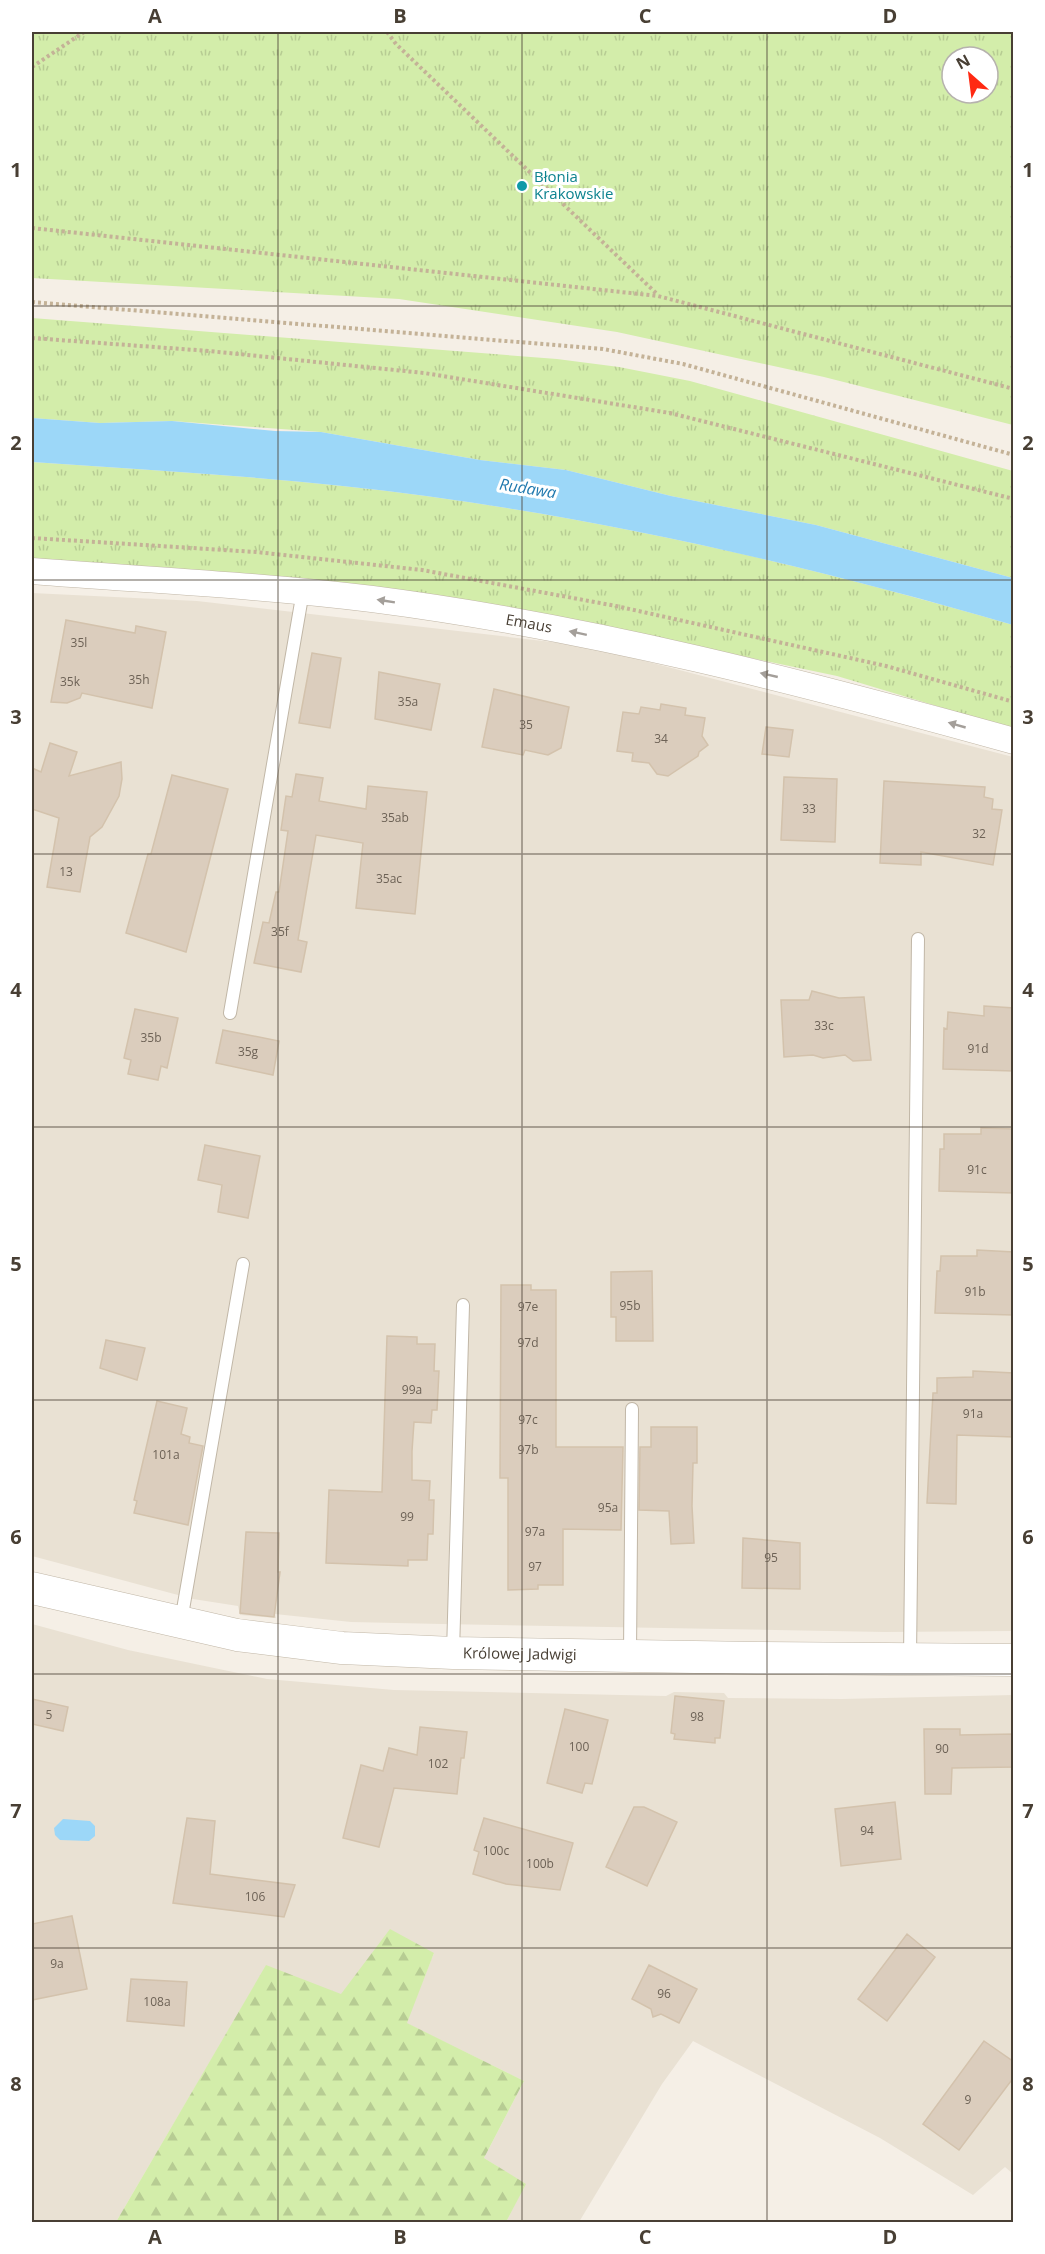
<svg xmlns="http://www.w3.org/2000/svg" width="1045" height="2254" font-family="'Open Sans',sans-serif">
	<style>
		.residential { fill: #e9e1d3 }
		.grass { fill: url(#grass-tufts); fill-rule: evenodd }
		.forest { fill: url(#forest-firs) }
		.water { fill: #9cd7f8 }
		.building { fill: #dbcdbd; stroke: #d3c2ac; stroke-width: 1.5 }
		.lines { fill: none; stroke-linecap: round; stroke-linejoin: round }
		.service-casing { stroke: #c1b7a7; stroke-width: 14 }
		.minor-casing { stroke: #c1b7a7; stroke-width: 27 }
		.tertiary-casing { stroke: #c1b7a7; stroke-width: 33 }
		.path { stroke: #c4b297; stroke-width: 4; stroke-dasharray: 3 3; stroke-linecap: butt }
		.service { stroke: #fff; stroke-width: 12 }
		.minor { stroke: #fff; stroke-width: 26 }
		.tertiary { stroke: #fff; stroke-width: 32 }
		.oneway { fill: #a49f9a }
		.grid { fill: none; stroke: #483f34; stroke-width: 1.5; stroke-opacity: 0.55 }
		.culture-dot { fill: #0f9aa8; stroke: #fff; stroke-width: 2 }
		.labels { text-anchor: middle; stroke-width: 6; stroke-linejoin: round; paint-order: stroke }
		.number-label { font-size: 12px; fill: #6d6256 }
		.culture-label { font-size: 15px; fill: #0d838f; stroke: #fff; text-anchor: start }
		.street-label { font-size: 15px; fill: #483f34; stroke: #fff }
		.water-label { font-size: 16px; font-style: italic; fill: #2079ae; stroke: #fff }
		.neatline { fill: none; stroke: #483f34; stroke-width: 2 }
		.grid-label { font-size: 20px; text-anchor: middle; font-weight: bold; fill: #483f34 }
	</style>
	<defs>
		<pattern id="grass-tufts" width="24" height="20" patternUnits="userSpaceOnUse" patternTransform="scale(1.5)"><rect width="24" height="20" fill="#d3edaa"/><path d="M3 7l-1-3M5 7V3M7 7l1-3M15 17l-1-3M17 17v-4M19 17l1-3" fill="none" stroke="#b7cc93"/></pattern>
		<pattern id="forest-firs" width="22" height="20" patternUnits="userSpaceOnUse" patternTransform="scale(1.5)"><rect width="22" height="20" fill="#d3edaa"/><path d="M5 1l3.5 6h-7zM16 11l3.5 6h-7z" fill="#b7cc93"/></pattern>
	</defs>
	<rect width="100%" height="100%" fill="#f5efe6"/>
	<path class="residential" d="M32 593 197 601 587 646 1013 757V1631L885 1632 442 1624 351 1622 275 1614 276 1618 240 1615 238 1606 193 1599 32 1556Z
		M32 1624 128 1650 267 1679 394 1690 666 1696 674 1692 724 1693 728 1698 842 1699 1013 1695V2174L1005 2167 973 2195 880 2138 693 2041 662 2084 579 2222H506L525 2184 484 2158 524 2081 406 2023 434 1953 341 1995 266 1966 116 2222H32Z"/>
	<path class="grass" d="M32 32H1013V425L824 377 617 332 399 299 32 278ZM952 57H988V93H952Z
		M32 318 557 359 619 367 690 381 1013 471V578L816 525 671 496 566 470 480 460 321 432 172 421 100 423 32 418Z
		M32 462C163 471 295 478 426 496 625 523 822 569 1013 625V729L837 676 602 627 32 562Z"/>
	<path class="forest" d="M390 1929 434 1953 407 2023 524 2081 484 2158 526 2184 506 2222H116L266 1965 341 1994Z"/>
	<path class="water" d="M32 418 100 423 172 421 275 431 321 432 480 460 566 470 671 496 816 525 1013 578V625C821 569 625 523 426 496 295 478 163 471 32 462Z
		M63 1819 90 1821 95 1826V1836L89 1841 60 1840 55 1835 54 1828Z"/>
	<path class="building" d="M66 620 135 633 136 626 166 632 152 708 82 693 80 698 67 703 51 702Z
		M312 653 341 658 330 728 299 723Z
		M379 672 440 684 431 730 375 719Z
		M494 689 569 707 561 748 548 755 525 750 523 755 482 747Z
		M661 704 686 708 685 715 705 718 702 736 708 745 699 752 698 756 668 776 657 774 649 763 632 761 633 753 617 751 623 712 639 714 641 707 660 710Z
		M766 727 793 730 789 757 762 754Z
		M50 743 77 752 69 776 121 762 122 779 119 796 102 827 90 837 80 892 47 887 59 818 32 809V768L41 772Z
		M296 774 323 778 319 801 366 809 368 786 427 792 415 914 356 908 363 843 316 835 298 940 307 942 301 972 254 963 263 922 269 923 276 892H279L288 831 281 830 286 796 292 797Z
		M172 775 228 789 186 952 126 933 148 854H151Z
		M784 777 837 779 835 842 781 840Z
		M884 781 985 787 984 797 993 799 992 809 1002 810 993 865 921 852V865L880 863Z
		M812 991 839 998 864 997 871 1060 853 1061 845 1055 823 1058 813 1055 784 1057 781 1000H809Z
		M984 1006 1014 1008V1071L943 1069 944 1028 947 1029 948 1012 984 1016Z
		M135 1009 178 1018 167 1068 161 1066 158 1080 128 1074 131 1060 124 1058Z
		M223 1030 279 1041 273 1075 216 1063Z
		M981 1128 1014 1129V1193L939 1191 940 1149H944V1134H981Z
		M205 1145 260 1156 248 1218 218 1212 222 1185 198 1180Z
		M977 1250 1014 1252V1315L935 1313 937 1271H940L941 1256H977Z
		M652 1271 653 1341H616V1317H611V1272Z
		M501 1285H531V1290H556V1447H623L621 1530 563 1529V1585H538V1589L508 1590V1478H500Z
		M387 1336 417 1337V1344H435L434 1371H439L437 1410H432L431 1423 414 1422 412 1451V1480L430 1481 429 1500H434L433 1534H428L427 1560H408V1566L326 1563 329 1490 382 1492Z
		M106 1340 145 1348 137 1380 100 1368Z
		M973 1371 1014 1373V1437L957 1435 956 1504 927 1503 933 1393H937V1378L973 1377Z
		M157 1401 187 1408 181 1434 190 1437 189 1443 203 1446 188 1525 134 1513 137 1501 134 1500Z
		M651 1427H697V1463H693L692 1506 694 1543 671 1544 669 1511 639 1510 640 1447H651Z
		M246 1532 279 1533 278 1572H280L274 1617 240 1613Z
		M743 1538 800 1543V1589L742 1588Z
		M675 1696 724 1701 720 1738H715V1743L674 1739 675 1734 671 1733Z
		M32 1699 68 1707 63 1731 32 1724Z
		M565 1709 608 1720 592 1784 585 1783 582 1793 547 1783Z
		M420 1727 467 1732 464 1758H461L457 1794 394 1788 379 1847 343 1838 361 1765 383 1771 389 1748 417 1755Z
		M924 1729H960V1735L1014 1734V1767L952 1768 951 1794H925Z
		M895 1802 901 1859 841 1866 835 1809Z
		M634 1807H644L677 1822 647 1886 606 1867Z
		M187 1818 215 1821 210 1874 295 1885 284 1917 173 1903Z
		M484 1818 573 1843 560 1890 506 1884 473 1874 479 1852 474 1850Z
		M72 1916 87 1989 32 2000V1924Z
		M907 1934 935 1957 887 2021 858 1999Z
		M649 1965 697 1989 679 2023 661 2014 653 2017 651 2009 632 1999Z
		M131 1979 187 1982 184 2026 127 2021Z
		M984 2041 1014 2062V2077L959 2150 923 2124Z"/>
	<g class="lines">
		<g class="service-casing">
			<path id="service" d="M230 1013 303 591
				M181 1621 243 1264
				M453 1652 463 1305
				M630 1654 632 1409
				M910 1659 918 939"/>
		</g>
		<g class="minor-casing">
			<g id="minor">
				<path id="s1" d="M32 571C145 580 259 585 372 599 590 627 802 682 1014 741"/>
			</g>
		</g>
		<g class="tertiary-casing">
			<g id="tertiary">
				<path id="s2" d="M32 1588 237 1635 342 1648 453 1653 757 1658 1014 1660"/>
			</g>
		</g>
		<path class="path" d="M387 32 396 44 658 295
			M32 67 84 32
			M32 228 658 296 1014 389
			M32 302 603 349 683 364 1014 455
			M32 338 209 351 424 373 670 413 1014 499
			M32 538 256 552 422 570 616 606 886 666 1014 702"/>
		<use href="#service" class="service"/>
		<use href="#minor" class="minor"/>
		<use href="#tertiary" class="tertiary"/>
	</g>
	<defs><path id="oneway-solid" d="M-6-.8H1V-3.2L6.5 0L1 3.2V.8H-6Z" transform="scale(1.5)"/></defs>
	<g class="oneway">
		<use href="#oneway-solid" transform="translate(386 601) rotate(-171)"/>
		<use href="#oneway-solid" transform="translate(578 633) rotate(-168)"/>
		<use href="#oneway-solid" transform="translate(769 675) rotate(-167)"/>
		<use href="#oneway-solid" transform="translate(957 725) rotate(-164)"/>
	</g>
	<path class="grid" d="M278 32V2222M522 32V2222M767 32V2222M32 306H1014M32 580H1014M32 854H1014M32 1127H1014M32 1400H1014M32 1674H1014M32 1948H1014"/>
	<circle class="culture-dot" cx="522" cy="186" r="6"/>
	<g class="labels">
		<g class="number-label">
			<text x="79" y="647">35l</text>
			<text x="139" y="684">35h</text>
			<text x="70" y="686">35k</text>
			<text x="408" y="706">35a</text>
			<text x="526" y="729">35</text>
			<text x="661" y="743">34</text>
			<text x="809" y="813">33</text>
			<text x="395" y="822">35ab</text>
			<text x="979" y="838">32</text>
			<text x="66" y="876">13</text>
			<text x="389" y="883">35ac</text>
			<text x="280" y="936">35f</text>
			<text x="824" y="1030">33c</text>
			<text x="151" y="1042">35b</text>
			<text x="978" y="1053">91d</text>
			<text x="248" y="1056">35g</text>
			<text x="977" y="1174">91c</text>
			<text x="975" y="1296">91b</text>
			<text x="630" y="1310">95b</text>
			<text x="528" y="1311">97e</text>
			<text x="528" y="1347">97d</text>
			<text x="412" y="1394">99a</text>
			<text x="973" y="1418">91a</text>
			<text x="528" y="1424">97c</text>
			<text x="528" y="1454">97b</text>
			<text x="166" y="1459">101a</text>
			<text x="608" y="1512">95a</text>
			<text x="407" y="1521">99</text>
			<text x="535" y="1536">97a</text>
			<text x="771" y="1562">95</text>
			<text x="535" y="1571">97</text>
			<text x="49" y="1719">5</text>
			<text x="697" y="1721">98</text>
			<text x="579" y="1751">100</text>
			<text x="942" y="1753">90</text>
			<text x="438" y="1768">102</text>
			<text x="867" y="1835">94</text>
			<text x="496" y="1855">100c</text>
			<text x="540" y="1868">100b</text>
			<text x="255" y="1901">106</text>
			<text x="57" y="1968">9a</text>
			<text x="664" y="1998">96</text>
			<text x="157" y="2006">108a</text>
			<text x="968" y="2104">9</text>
		</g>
		<g class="culture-label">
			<text x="534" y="182">Błonia<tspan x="534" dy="17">Krakowskie</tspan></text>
		</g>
		<g class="street-label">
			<text dy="5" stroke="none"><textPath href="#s1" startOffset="500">Emaus</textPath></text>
			<text dy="5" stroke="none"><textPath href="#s2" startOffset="494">Królowej Jadwigi</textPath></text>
		</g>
		<g class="water-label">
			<text transform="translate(528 488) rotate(9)" y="6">Rudawa</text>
		</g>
	</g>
	<rect width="1045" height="2254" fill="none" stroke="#ffffff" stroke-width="66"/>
	<g transform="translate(970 75) rotate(332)"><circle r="28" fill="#ffffff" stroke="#b6b2ae" stroke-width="1.5"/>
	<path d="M0-4.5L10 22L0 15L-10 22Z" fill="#ff2912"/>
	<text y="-9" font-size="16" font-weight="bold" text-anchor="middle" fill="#483f34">N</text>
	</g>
	<rect x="33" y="33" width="979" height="2188" class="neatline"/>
	<g class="grid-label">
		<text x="155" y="23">A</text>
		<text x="400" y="23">B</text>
		<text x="645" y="23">C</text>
		<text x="890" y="23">D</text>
		<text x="16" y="177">1</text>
		<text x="1028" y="177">1</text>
		<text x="16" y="450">2</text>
		<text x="1028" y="450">2</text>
		<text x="16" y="724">3</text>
		<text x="1028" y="724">3</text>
		<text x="16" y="997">4</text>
		<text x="1028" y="997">4</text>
		<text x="16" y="1271">5</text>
		<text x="1028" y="1271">5</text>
		<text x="16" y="1544">6</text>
		<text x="1028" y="1544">6</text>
		<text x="16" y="1818">7</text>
		<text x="1028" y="1818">7</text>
		<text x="16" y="2091">8</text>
		<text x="1028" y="2091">8</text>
		<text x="155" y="2244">A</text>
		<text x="400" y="2244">B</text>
		<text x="645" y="2244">C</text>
		<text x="890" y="2244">D</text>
	</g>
</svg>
